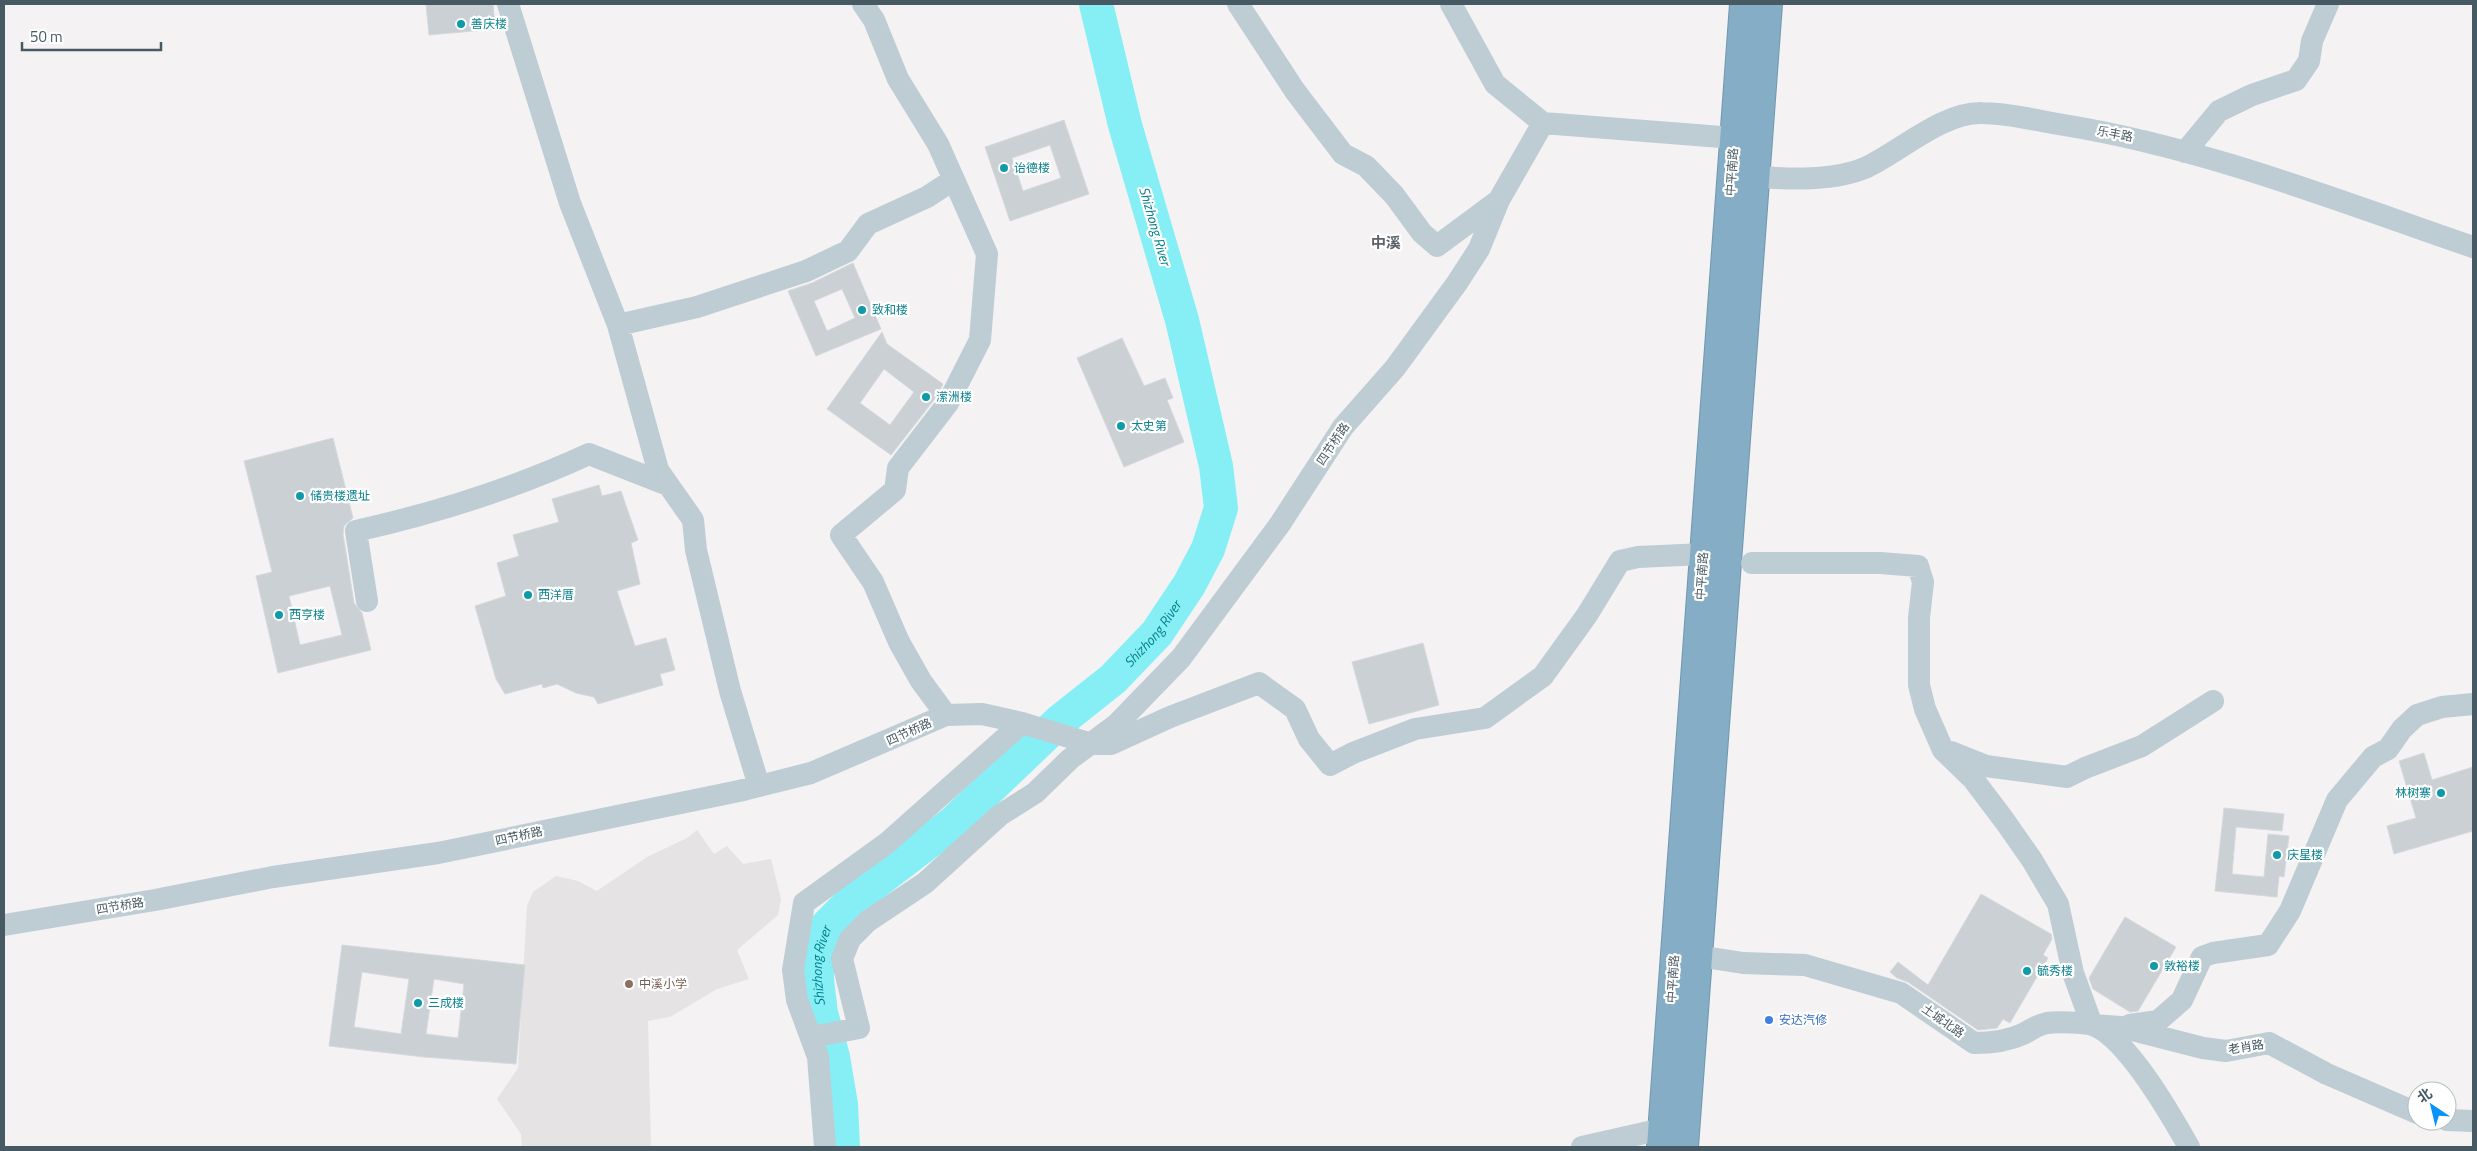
<svg xmlns="http://www.w3.org/2000/svg" width="2477" height="1151" font-family="'Titillium Web','Noto Sans SC',sans-serif">
	<style>
		.education { fill: #e5e3e4 }
		.lines { fill: none; stroke-linecap: round; stroke-linejoin: round }
		.river { stroke: #86eff6; stroke-width: 34 }
		.building { fill: #cbd0d5; stroke: #d5d9de; fill-rule: evenodd }
		.highway-casing { stroke: #7098b1; stroke-width: 30 }
		.minor { stroke: #beccd3; stroke-width: 22 }
		.highway { stroke: #85adc5; stroke-width: 28 }
		.culture-dot { fill: #0f9aa8; stroke: #fff; stroke-width: 2 }
		.education-dot { fill: #8d6e63; stroke: #fff; stroke-width: 2 }
		.shop-dot { fill: #3f7fe0; stroke: #fff; stroke-width: 2 }
		.labels { text-anchor: middle; stroke-width: 4.5; stroke-linejoin: round; paint-order: stroke }
		.culture-label { font-size: 12px; fill: #0d838f; stroke: #fff; text-anchor: start }
		.street-label { font-size: 12px; fill: #475962; stroke: #fff }
		.education-label { font-size: 12px; fill: #785e54; stroke: #fff; text-anchor: start }
		.shop-label { font-size: 12px; fill: #366cbe; stroke: #fff; text-anchor: start }
		.water-label { font-size: 14px; font-style: italic; fill: #058089; stroke: #fff }
		.quarter-label { font-size: 15px; font-weight: bold; fill: #5d6368; stroke: #fff }
	</style>
	<rect width="100%" height="100%" fill="#f4f2f2"/>
	<path class="education" d="M697 830 714 854 727 846 743 864 771 859 781 899 778 915 737 950 749 979 717 989 670 1017 648 1021 651 1147H522L521 1134 497 1099 518 1068 527 906 533 892 556 876 578 881 597 891 647 857 687 838Z"/>
	<g class="lines">
		<path class="river" id="s1" d="M843 1147 841 1104 833 1057 821 1013 817 980V954L827 926 855 898 953 823 1060 721 1113 679 1157 633 1189 585 1208 549 1221 508 1216 466 1182 320 1125 125 1096 4"/>
	</g>
	<path class="building" d="M426 4H493L495 29 429 35Z
		M1064 120 1089 194 1010 221 985 147ZM1050 145 1061 178 1023 191 1012 158Z
		M853 263 881 329 816 356 788 291 812 283ZM842 289 855 318 827 331 814 301Z
		M882 332 887 344 943 384 937 396 891 455 827 409ZM884 369 914 392 890 425 860 403Z
		M1122 338 1144 386 1165 378 1173 398 1167 400 1184 442 1124 467 1077 358Z
		M333 438 353 518 344 526 343 534 354 603 362 613 371 650 278 673 256 576 272 572 244 461ZM330 586 342 635 300 645 289 596Z
		M599 485 602 496 621 491 638 540 631 543 640 584 617 591 635 646 666 638 675 670 660 674 663 685 598 704 594 697 576 693 557 684 543 688 542 684 505 694 496 679 475 606 506 596 497 563 519 556 513 535 559 522 552 499Z
		M1423 643 1439 705 1369 724 1352 662Z
		M2424 753 2432 780 2473 767V831L2394 854 2387 826 2416 818 2399 761Z
		M2224 808 2284 814 2282 831 2236 827 2232 874 2264 877 2268 834 2289 836 2284 877 2279 876 2277 897 2215 891Z
		M1981 894 2051 934 2052 939 2043 955 2048 958 2010 1023 2003 1019 1997 1028 1978 1030 1908 982 1897 978 1890 972 1898 962 1928 985Z
		M2125 917 2176 947 2138 1011 2130 1012 2093 989 2089 978Z
		M342 945 525 965 516 1064 424 1057 329 1046ZM362 972 409 979 401 1034 354 1027ZM434 979 464 984 458 1038 426 1034Z"/>
	<g class="lines">
		<g class="highway-casing">
			<path id="highway" d="M1661 1147 1744 4
				M1684 1147 1768 4"/>
		</g>
		<path class="minor" d="M508 4 570 203 618 325 658 470 693 520 696 550 730 691 759 786
			M863 4 874 20 898 79 938 144 987 254 980 340 948 403 898 468 895 490 841 535 873 582 899 642 921 681 946 715
			M1238 4 1295 91 1343 154 1366 166 1394 195 1422 233 1437 246 1499 200
			M1451 4 1495 84 1543 123 1734 138
			M2185 152 2219 111 2252 95 2296 80 2309 61 2312 41 2328 4
			M1755 176C1788 180 1836 181 1867 167 1902 150 1943 112 1982 113 2009 113 2038 121 2064 125 2205 148 2339 201 2473 247
			M618 325 697 307 806 271 848 251 868 224 927 197 953 180
			M1752 563H1880L1918 566 1923 582 1919 618V685L1925 709 1943 750 1973 779 2004 820 2032 860 2058 904 2073 973 2092 1025 2121 1027 2203 1048 2226 1051 2269 1043 2327 1074 2417 1113
			M367 601 356 531C436 513 515 488 589 454L668 485
			M1951 752 1986 766 2067 777 2085 768 2142 746 2213 701
			M4 925 155 900 273 877 438 853 739 791 811 773 946 715 982 714 1022 723 1092 744H1111L1170 717 1259 683 1295 709 1309 739 1330 765 1353 753 1415 729 1485 718 1543 676 1587 615 1620 561 1638 557 1704 554
			M1698 956 1743 963 1805 965 1901 993 1974 1043C1990 1043 2008 1041 2023 1034 2031 1030 2037 1025 2047 1023 2055 1022 2085 1022 2093 1025 2128 1039 2171 1115 2189 1147
			M2130 1025 2158 1021 2182 1000 2202 957 2213 953 2268 945 2290 911 2337 800 2373 757 2388 749 2402 729 2417 715 2442 707 2473 704
			M812 1037 859 1028 842 959 850 939 868 921 925 883 1000 815 1035 793 1070 759 1117 724 1181 658 1280 524 1343 427 1395 368 1457 283 1479 249 1499 200 1543 123
			M2447 1120 2473 1121
			M825 1147 818 1057 797 1000 793 970 804 903 887 843 1022 723
			M1582 1147 1662 1129"/>
		<use href="#highway" class="highway"/>
	</g>
	<g class="culture-dot">
		<circle cx="461" cy="24" r="5"/>
		<circle cx="1004" cy="168" r="5"/>
		<circle cx="862" cy="310" r="5"/>
		<circle cx="926" cy="397" r="5"/>
		<circle cx="1121" cy="426" r="5"/>
		<circle cx="300" cy="496" r="5"/>
		<circle cx="528" cy="595" r="5"/>
		<circle cx="279" cy="615" r="5"/>
		<circle cx="2441" cy="793" r="5"/>
		<circle cx="2277" cy="855" r="5"/>
		<circle cx="2154" cy="966" r="5"/>
		<circle cx="2027" cy="971" r="5"/>
		<circle cx="418" cy="1003" r="5"/>
	</g>
	<circle class="education-dot" cx="629" cy="984" r="5"/>
	<circle class="shop-dot" cx="1769" cy="1020" r="5"/>
	<g class="labels">
		<g class="culture-label">
			<text x="471" y="28">善庆楼</text>
			<text x="1014" y="172">诒德楼</text>
			<text x="872" y="314">致和楼</text>
			<text x="936" y="401">潆洲楼</text>
			<text x="1131" y="430">太史第</text>
			<text x="310" y="500">储贵楼遗址</text>
			<text x="538" y="599">西洋厝</text>
			<text x="289" y="619">西亨楼</text>
			<text x="2431" y="797" text-anchor="end">林树寨</text>
			<text x="2287" y="859">庆星楼</text>
			<text x="2164" y="970">敦裕楼</text>
			<text x="2037" y="975">毓秀楼</text>
			<text x="428" y="1007">三成楼</text>
		</g>
		<g class="street-label">
			<text transform="translate(2115 134) rotate(11)" y="4">乐丰路</text>
			<text transform="translate(1732 172) rotate(-86)" y="4">中平南路</text>
			<text transform="translate(1333 444) rotate(-56)" y="4">四节桥路</text>
			<text transform="translate(1702 576) rotate(-86)" y="4">中平南路</text>
			<text transform="translate(909 732) rotate(-24)" y="4">四节桥路</text>
			<text transform="translate(519 836) rotate(-12)" y="4">四节桥路</text>
			<text transform="translate(120 906) rotate(-9)" y="4">四节桥路</text>
			<text transform="translate(1673 979) rotate(-86)" y="4">中平南路</text>
			<text transform="translate(1943 1021) rotate(35)" y="4">土城北路</text>
			<text transform="translate(2246 1047) rotate(-9)" y="4">老肖路</text>
		</g>
		<g class="education-label">
			<text x="639" y="988">中溪小学</text>
		</g>
		<g class="shop-label">
			<text x="1779" y="1024">安达汽修</text>
		</g>
		<g class="water-label">
			<text transform="translate(1155 226) rotate(74)" y="5">Shizhong River</text>
			<text dy="5" stroke="none"><textPath href="#s1" startOffset="664">Shizhong River</textPath></text>
			<text dy="5" stroke="none"><textPath href="#s1" startOffset="184">Shizhong River</textPath></text>
		</g>
		<g class="quarter-label">
			<text x="1386" y="248">中溪</text>
		</g>
	</g>
	<rect width="2477" height="1151" fill="none" stroke="#475962" stroke-width="10"/>
	<g transform="translate(2432 1106) rotate(325)"><circle r="24" fill="#ffffff" stroke="#b5bdc0"/>
	<path d="M0-4L9 19L0 12L-9 19Z" fill="#0694fa"/>
	<text y="-8" font-size="14" font-weight="bold" text-anchor="middle" fill="#475962">北</text>
	</g>
	<path d="M22 42v8h139v-8" fill="none" stroke="#475962" stroke-width="2.5"/>
	<text x="30" y="42" font-size="15" fill="#475962" stroke="#ffffff" stroke-width="4" paint-order="stroke">50 m</text>
</svg>
